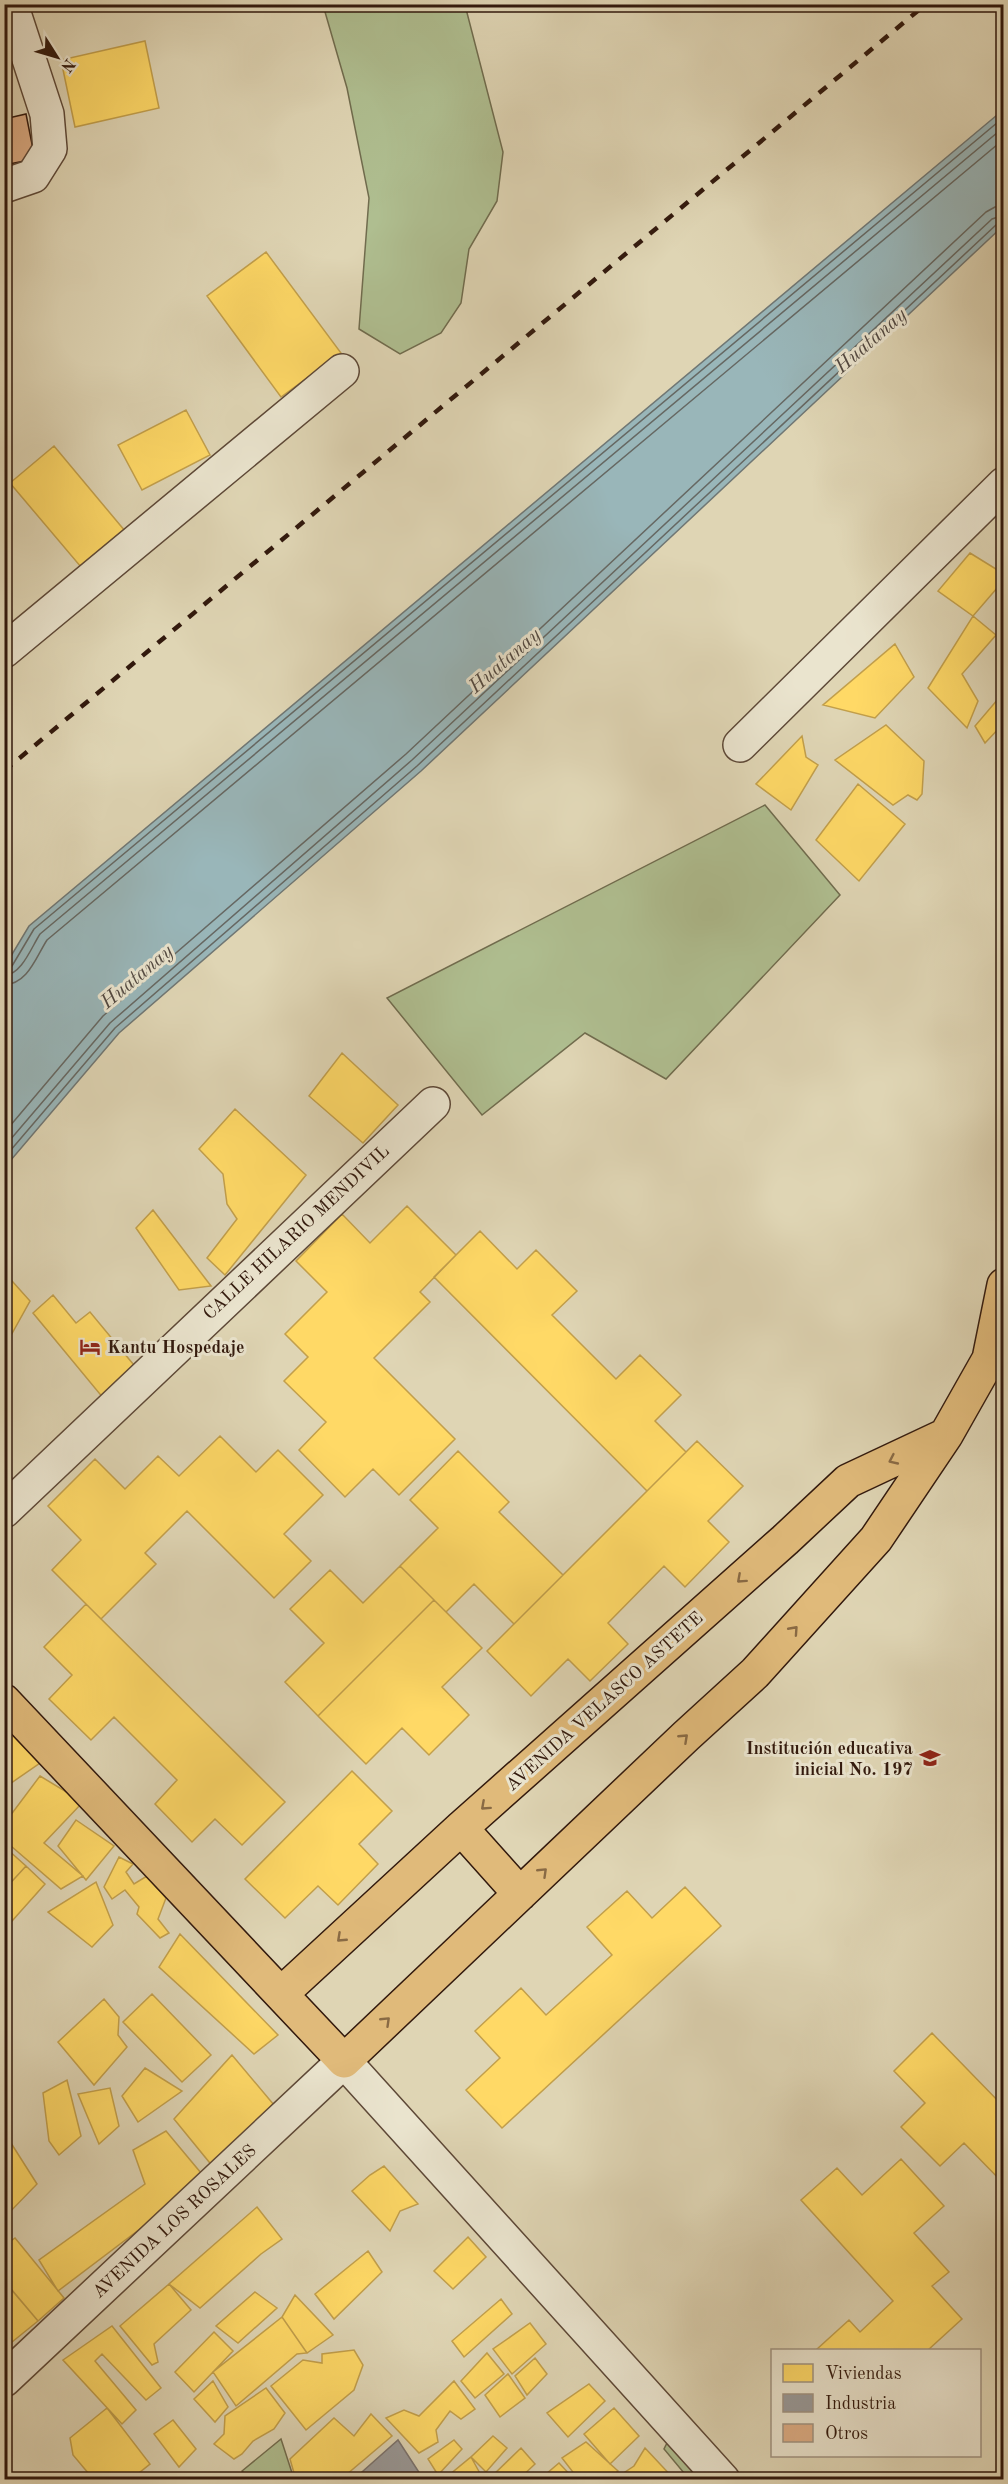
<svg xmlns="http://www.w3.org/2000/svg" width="1008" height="2484" font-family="'Old Standard TT',serif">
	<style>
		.green { fill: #afbe90; stroke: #706c4e; stroke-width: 1.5 }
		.water { fill: #99b6b9; stroke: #707774; stroke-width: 1.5 }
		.homes { fill: #ffd966; stroke: #c29f4b; stroke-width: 1.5 }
		.industry { fill: #999; stroke: #7a736f; stroke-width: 1.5 }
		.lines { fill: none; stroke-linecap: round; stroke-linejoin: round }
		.shore { stroke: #666863; stroke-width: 1.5 }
		.building { fill: #dcac84; stroke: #32190d; stroke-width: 1.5 }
		.street-casing { stroke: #5d4837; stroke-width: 36 }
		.highway-casing { stroke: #32190d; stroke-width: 36 }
		.street { stroke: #eae4ce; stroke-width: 33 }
		.highway { stroke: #e0ba7a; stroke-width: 33 }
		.rail { stroke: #32190d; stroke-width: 4.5; stroke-dasharray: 10 10; stroke-linecap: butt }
		.oneway { stroke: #896a44 }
		.labels { text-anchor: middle; stroke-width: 6; stroke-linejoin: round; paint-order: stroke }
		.street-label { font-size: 18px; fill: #32190d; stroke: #eae4ce }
		.poi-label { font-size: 18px; font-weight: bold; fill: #32190d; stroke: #eae4ce; text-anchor: start }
		.water-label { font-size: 20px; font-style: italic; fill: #514841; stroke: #eae4ce }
	</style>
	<rect width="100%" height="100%" fill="#dfd5b4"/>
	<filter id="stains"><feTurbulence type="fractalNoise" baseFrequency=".00333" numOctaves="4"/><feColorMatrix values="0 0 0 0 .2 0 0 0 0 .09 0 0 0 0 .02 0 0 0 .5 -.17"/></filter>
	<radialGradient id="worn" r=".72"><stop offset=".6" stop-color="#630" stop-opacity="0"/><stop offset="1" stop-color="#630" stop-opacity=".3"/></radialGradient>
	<path class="green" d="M323 5H465L503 152 497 201 469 249 461 303 441 333 400 354 359 329 369 198 347 88Z
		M765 805 840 895 666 1079 585 1033 482 1115 387 998Z
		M672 2433 717 2479H689L664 2449Z
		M281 2439 294 2479H249L242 2471Z"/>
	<path class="water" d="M1003 110V226L421 771 119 1033 5 1167V966L29 926Z"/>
	<path class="homes" d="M145 41 159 108 75 127 61 60Z
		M266 252 341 353 281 397 207 296Z
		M186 410 210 455 142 490 118 445Z
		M54 446 125 531 81 567 10 483Z
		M970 553 1004 574V580L973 616 938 591Z
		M973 616 996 635 962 674 978 701 967 728 928 688Z
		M895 644 914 677 875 718 823 705Z
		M1004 692V723L985 743 975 726Z
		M886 725 924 761 922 794 917 800 908 795 893 805 835 760Z
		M802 736 806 757 818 765 791 810 756 784Z
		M858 784 905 824 859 881 816 840Z
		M342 1053 398 1105 363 1143 309 1096Z
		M235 1109 306 1175 225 1275 207 1258 237 1219 227 1204 223 1174 199 1149Z
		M407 1206 456 1255 420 1292 430 1302 374 1358 455 1439 399 1495 373 1469 345 1497 299 1450 326 1422 284 1381 308 1357 285 1334 327 1292 296 1261 342 1214 370 1243Z
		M153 1210 211 1286 179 1290 136 1228Z
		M480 1231 517 1269 536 1250 577 1291 552 1315 616 1379 640 1355 681 1395 655 1421 686 1452 647 1491 434 1277Z
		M4 1272 30 1301 4 1348Z
		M53 1295 76 1323 90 1312 138 1370 104 1399 33 1313Z
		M220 1436 256 1472 278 1450 323 1495 284 1534 311 1561 274 1598 187 1511 145 1553 156 1564 101 1619 52 1570 81 1540 48 1506 95 1459 125 1489 158 1456 179 1476Z
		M697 1441 743 1486 708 1521 729 1542 685 1587 664 1566 608 1623 628 1644 590 1681 568 1659 531 1696 487 1651Z
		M458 1451 509 1502 499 1512 563 1575 514 1624 474 1584 446 1612 400 1566 438 1528 410 1500Z
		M400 1566 434 1600 318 1716 285 1682 324 1643 290 1609 330 1570 363 1603Z
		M434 1600 482 1648 442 1687 469 1715 429 1755 402 1728 366 1764 318 1716Z
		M86 1604 285 1802 242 1845 215 1819 192 1842 155 1804 177 1780 114 1717 91 1740 49 1699 72 1675 44 1647Z
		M15 1728 40 1763 4 1788V1745Z
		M352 1771 392 1811 359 1844 378 1864 338 1905 318 1886 285 1918 245 1879Z
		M40 1776 83 1802 44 1843 83 1876 61 1889 4 1840V1824Z
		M76 1820 114 1846 86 1880 58 1846Z
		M7 1849 26 1866 4 1890V1852Z
		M119 1857 133 1864 126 1872 134 1884 147 1876 166 1898 158 1919 169 1933 160 1938 137 1914 139 1907 125 1890 112 1899 104 1887Z
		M26 1866 45 1884 4 1930V1890Z
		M96 1882 113 1925 92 1947 48 1912Z
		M685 1887 721 1926 502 2128 466 2090 500 2058 475 2031 521 1988 546 2015 612 1955 587 1927 627 1891 652 1918Z
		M180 1934 278 2035 254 2054 159 1967Z
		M152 1994 211 2055 182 2082 123 2022Z
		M104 1999 119 2017 118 2035 127 2047 94 2085 58 2042Z
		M932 2033 1004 2107V2184L964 2143 940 2166 901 2127 925 2103 894 2071Z
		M232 2055 274 2105 214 2168 174 2119Z
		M145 2068 182 2091 138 2122 122 2096Z
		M67 2080 81 2136 59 2155 49 2141 43 2093Z
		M110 2088 119 2126 99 2144 78 2094Z
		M166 2131 206 2179 58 2291 39 2260 145 2184 133 2150Z
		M4 2132 37 2184 4 2218Z
		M901 2159 944 2206 914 2233 949 2272 932 2286 962 2319 928 2350H816L849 2320 860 2332 893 2301 801 2200 837 2168 862 2195Z
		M384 2166 418 2204 400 2211 390 2231 352 2191 370 2175Z
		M257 2207 282 2239 261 2254 200 2308 169 2284Z
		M1004 2220V2233L997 2226Z
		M468 2237 486 2257 453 2289 434 2271Z
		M15 2238 64 2298 38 2321 4 2281V2246Z
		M368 2251 382 2272 334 2319 315 2294Z
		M169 2284 191 2310 154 2344 158 2362 152 2365 120 2326Z
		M12 2290 38 2321 12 2342 4 2333V2297Z
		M255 2292 277 2308 238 2343 216 2326Z
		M295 2295 333 2335 307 2353 282 2317Z
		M501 2299 512 2314 464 2357 452 2341Z
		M282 2317 307 2353 297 2354 236 2406 213 2372Z
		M530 2323 546 2344 512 2374 493 2349Z
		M112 2326 161 2388 146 2400 102 2354 95 2361 136 2410 122 2424 63 2360Z
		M214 2332 233 2351 194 2392 175 2372Z
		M354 2350 363 2365 354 2390 306 2430 271 2386 303 2360 322 2363V2354Z
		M487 2353 504 2374 475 2398 461 2381Z
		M535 2358 547 2374 527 2395 515 2376Z
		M508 2374 525 2398 500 2417 485 2395Z
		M213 2381 228 2407 215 2422 194 2399Z
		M454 2381 475 2409 461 2419 450 2411 436 2430 438 2442 419 2453 386 2418 404 2410 419 2416Z
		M589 2384 605 2401 568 2437 547 2413Z
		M266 2388 285 2413 274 2429 253 2441 242 2454 234 2459 214 2444 224 2434 225 2416Z
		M107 2408 150 2464 130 2480H94L73 2455 70 2438Z
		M614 2408 639 2436 610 2464 584 2434Z
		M371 2414 392 2436 340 2480H296L290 2459 334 2418 354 2436Z
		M173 2420 196 2449 179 2467 154 2434Z
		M493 2436 507 2448 486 2472 471 2457Z
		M454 2440 462 2449 438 2475 428 2459Z
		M586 2442 618 2471 608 2480H579L562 2458Z
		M521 2448 535 2464 518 2480H488Z
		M645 2448 675 2480H613L634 2466Z
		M471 2457 482 2477 479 2480H443Z
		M559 2463 575 2480H539Z"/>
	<path class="industry" d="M398 2440 424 2480H353Z"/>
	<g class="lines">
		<path class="shore" d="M4 968 12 966 34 929 1004 117
			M4 976C22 974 31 948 40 934L1004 127
			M4 985C28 984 36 957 47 940L1004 139
			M4 1133 103 1016 406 754 986 212 995 207 1004 206
			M4 1147 110 1023 412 760 992 219 1004 215
			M4 1158 115 1028 417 766 997 224 1004 222"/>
	</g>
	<path class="building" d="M26 114 35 159 4 165V119Z"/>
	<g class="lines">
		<g class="street-casing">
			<path id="street" d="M4 186 33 176 50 149 47 114 11 4
				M4 651 342 371
				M740 745 1004 484
				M4 1511 433 1104
				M4 2380 344 2061 723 2480"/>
		</g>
		<g class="highway-casing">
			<path id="highway" d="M4 1701 344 2061 686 1736 755 1673 876 1539 946 1435 989 1359 1004 1285
				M461 1828 520 1894
				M281 1994 461 1828 785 1540 848 1481 946 1435"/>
		</g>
		<use href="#street" class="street"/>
		<use href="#highway" class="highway"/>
		<path class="rail" d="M4 771 926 4"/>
	</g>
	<defs><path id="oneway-chevron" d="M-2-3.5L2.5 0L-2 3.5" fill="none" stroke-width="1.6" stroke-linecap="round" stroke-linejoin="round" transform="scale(1.5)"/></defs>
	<g class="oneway">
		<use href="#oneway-chevron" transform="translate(893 1460) rotate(155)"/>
		<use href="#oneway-chevron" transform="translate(741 1579) rotate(138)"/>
		<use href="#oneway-chevron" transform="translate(794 1630) rotate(-48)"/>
		<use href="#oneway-chevron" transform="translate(684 1738) rotate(-43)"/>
		<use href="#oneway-chevron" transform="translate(485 1806) rotate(138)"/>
		<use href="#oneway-chevron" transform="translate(543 1872) rotate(-44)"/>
		<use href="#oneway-chevron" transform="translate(341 1938) rotate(137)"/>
		<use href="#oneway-chevron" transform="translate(386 2021) rotate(-44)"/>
	</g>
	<defs>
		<g id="hotel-bare" transform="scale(1.62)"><path d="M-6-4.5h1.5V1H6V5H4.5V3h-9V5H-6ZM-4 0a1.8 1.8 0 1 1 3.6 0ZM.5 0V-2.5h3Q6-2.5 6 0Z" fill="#8f2418" stroke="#eae4ce" stroke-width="2.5" paint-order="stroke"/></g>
		<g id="school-bare" transform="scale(1.62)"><path d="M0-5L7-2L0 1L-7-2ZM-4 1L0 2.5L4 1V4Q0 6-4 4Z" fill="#8f2418" stroke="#eae4ce" stroke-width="2.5" paint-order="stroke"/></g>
	</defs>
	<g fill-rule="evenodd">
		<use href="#hotel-bare" x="90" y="1347"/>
		<use href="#school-bare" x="930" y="1758"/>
	</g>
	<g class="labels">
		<g class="street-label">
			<text transform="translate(296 1232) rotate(-43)" y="6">CALLE HILARIO MENDIVIL</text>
			<text transform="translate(604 1701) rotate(-42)" y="6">AVENIDA VELASCO ASTETE</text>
			<text transform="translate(174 2221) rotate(-43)" y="6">AVENIDA LOS ROSALES</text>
		</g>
		<g class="poi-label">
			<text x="107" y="1353">Kantu Hospedaje</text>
			<text x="913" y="1754" text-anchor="end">Institución educativa<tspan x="913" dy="21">inicial No. 197</tspan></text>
		</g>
		<g class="water-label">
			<text transform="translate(870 340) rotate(-41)" y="7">Huatanay</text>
			<text transform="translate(504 660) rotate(-41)" y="7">Huatanay</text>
			<text transform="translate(136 976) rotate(-40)" y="7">Huatanay</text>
		</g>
	</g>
	<rect width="1008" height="2484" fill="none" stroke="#dfd5b4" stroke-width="24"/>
	<rect x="6" y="6" width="996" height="2472" fill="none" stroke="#32190d" stroke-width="3"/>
	<rect x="12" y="12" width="984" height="2460" fill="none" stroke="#32190d" stroke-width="1.5"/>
	<rect x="771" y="2349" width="210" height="108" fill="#eae4ce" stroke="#a09381" stroke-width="1.5"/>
	<rect x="783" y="2364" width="30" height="18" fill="#ffd966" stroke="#a09381" stroke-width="1.5"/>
	<text x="825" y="2379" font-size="18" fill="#32190d">Viviendas</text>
	<rect x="783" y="2394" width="30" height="18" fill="#999999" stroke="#a09381" stroke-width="1.5"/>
	<text x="825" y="2409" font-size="18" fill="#32190d">Industria</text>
	<rect x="783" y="2424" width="30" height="18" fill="#dcac84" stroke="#a09381" stroke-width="1.5"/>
	<text x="825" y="2439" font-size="18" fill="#32190d">Otros</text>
	<g transform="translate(57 57) rotate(127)" stroke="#eae4ce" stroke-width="4.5" paint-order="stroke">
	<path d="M0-4.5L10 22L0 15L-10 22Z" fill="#32190d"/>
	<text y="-9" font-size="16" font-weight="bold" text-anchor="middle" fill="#32190d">N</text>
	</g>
	<rect width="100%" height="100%" filter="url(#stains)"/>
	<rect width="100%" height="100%" fill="url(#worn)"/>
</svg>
